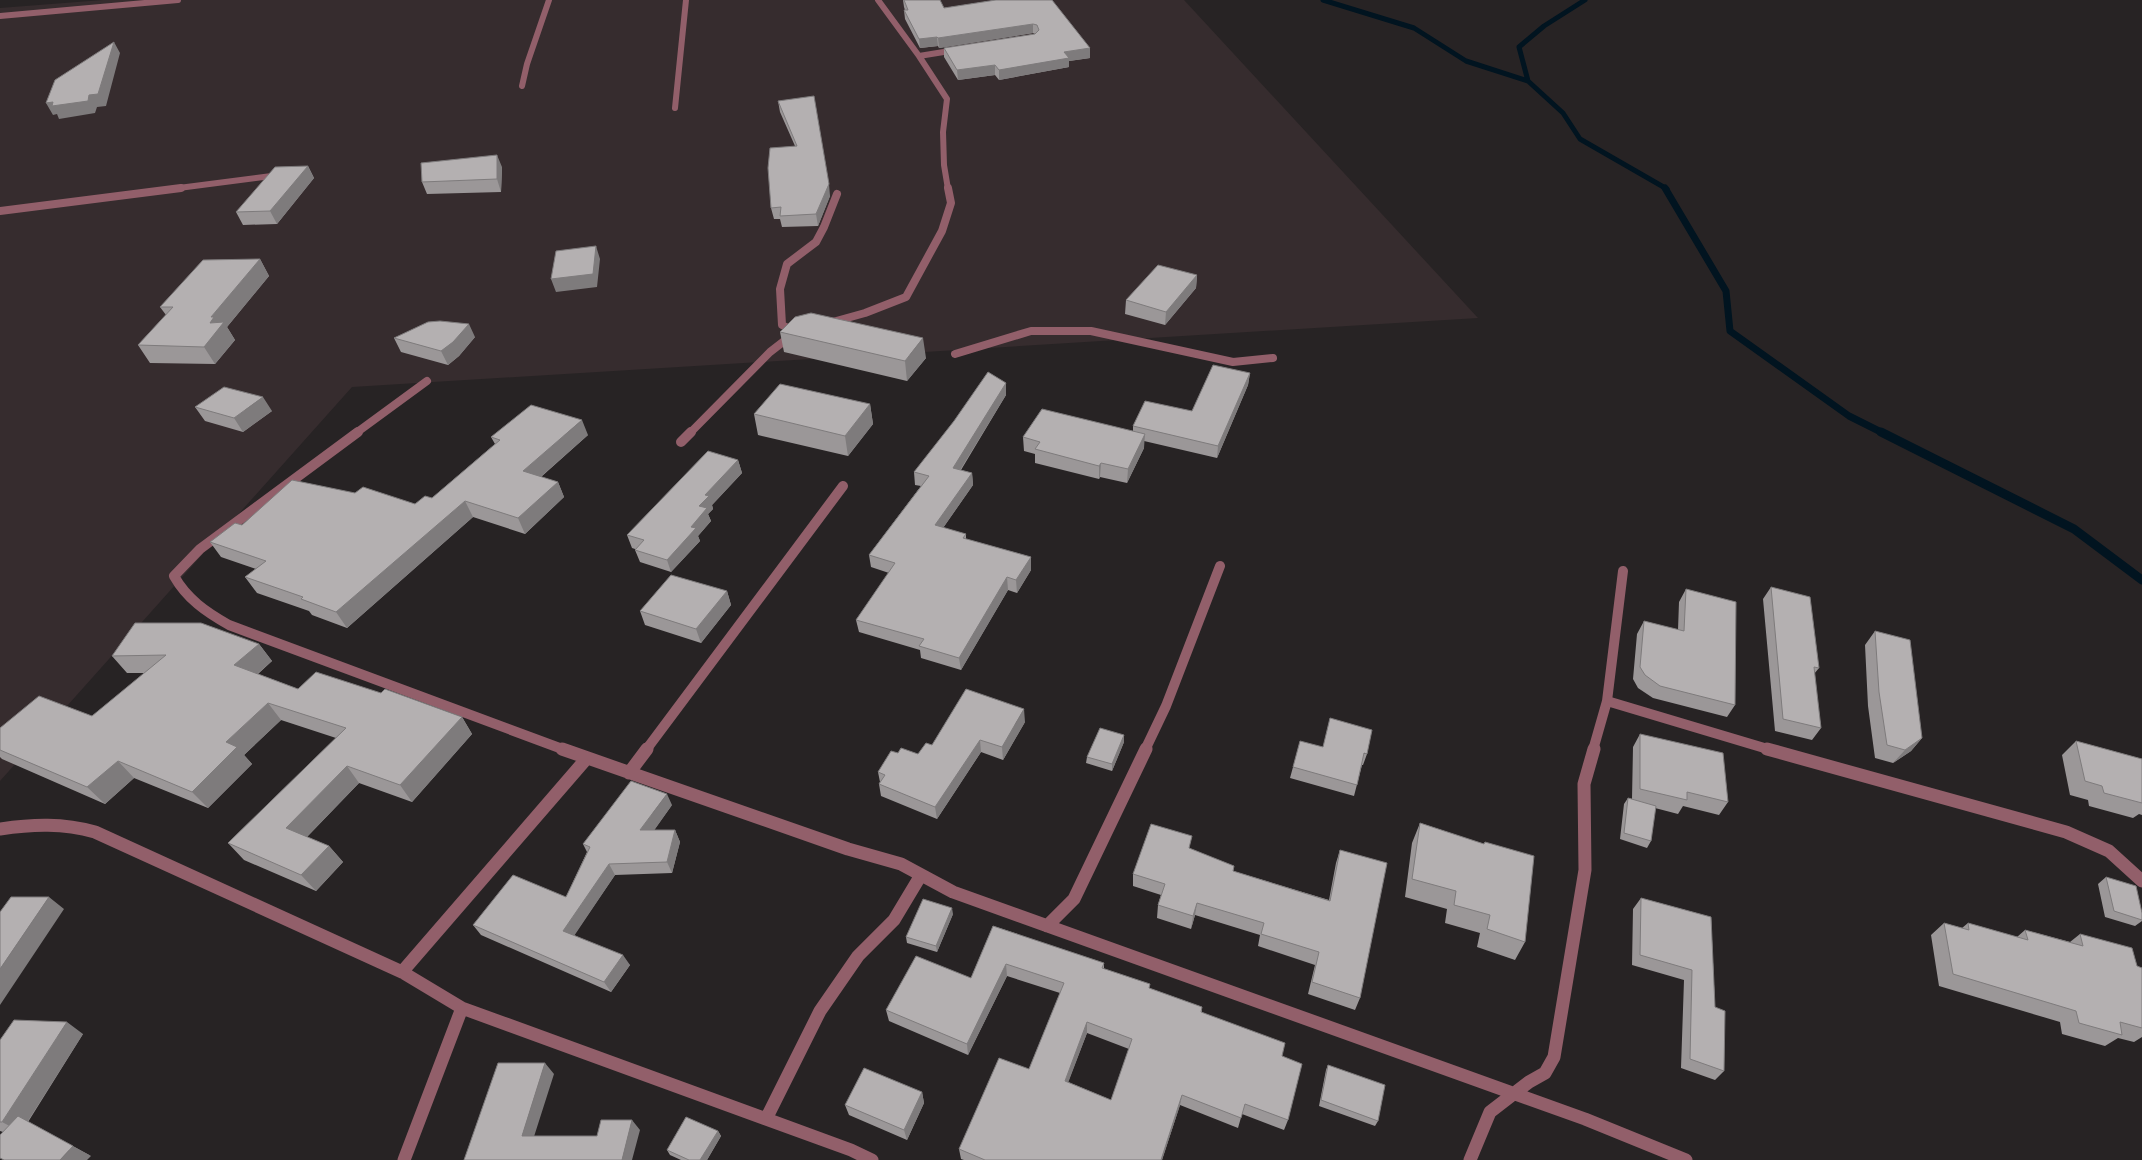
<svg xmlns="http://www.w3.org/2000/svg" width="2142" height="1160" font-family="'Titillium Web',sans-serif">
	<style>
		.built { fill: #362c2e }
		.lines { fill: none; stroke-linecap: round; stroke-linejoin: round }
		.stream-far2 { stroke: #011420; stroke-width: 5 }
		.stream-far1 { stroke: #011420; stroke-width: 7 }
		.stream { stroke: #011420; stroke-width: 9 }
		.minor-far3 { stroke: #925f6a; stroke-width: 6 }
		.minor-far2 { stroke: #925f6a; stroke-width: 8 }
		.minor-far1 { stroke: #925f6a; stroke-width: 10 }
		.minor { stroke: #925f6a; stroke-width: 13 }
		.wall { fill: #9b9798; fill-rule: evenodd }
		.shaded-wall { fill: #7e7b7c }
		.building { fill: #b4b0b1; stroke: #7e7b7c; fill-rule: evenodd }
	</style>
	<rect width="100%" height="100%" fill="#272324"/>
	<path class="built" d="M103 0H1184L1478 318 352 387 0 781V8Z"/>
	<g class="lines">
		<path class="stream-far2" d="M1323 0 1414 28 1466 61 1528 81 1563 113 1580 139 1667 189
			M1528 81 1519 47 1544 26 1585 0"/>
		<path class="stream-far1" d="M1665 188 1726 291 1730 331 1849 416 1883 433"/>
		<path class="stream" d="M1881 432 2074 529 2142 580"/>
		<path class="minor-far3" d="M878 0 919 56 956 50
			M0 16 178 0
			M919 56 947 99 943 132 944 165 948 189
			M522 86 527 64 549 0
			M675 108 686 0
			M171 189 279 175"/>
		<path class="minor-far2" d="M0 211 181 188
			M829 323 865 313 906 297 942 231 951 203 948 188
			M796 332 782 325 780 289 787 264 816 242 824 227 837 194
			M955 354 1031 331H1091L1233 362 1273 358
			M356 433 427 381
			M690 433 770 352 792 335"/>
		<path class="minor-far1" d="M358 432 200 549 174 576C187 599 206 612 229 625L565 750
			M681 442 691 432
			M1607 701 1771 750
			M646 750 843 486
			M1145 750 1166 706 1220 566
			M1593 750 1607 701 1623 571"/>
		<path class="minor" d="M562 749 848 849 901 864 953 892 1585 1119 1686 1160
			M1767 749 2066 832 2109 851 2142 881
			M629 773 647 749
			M0 829C33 824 63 823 95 832L402 972 462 1008 851 1150 872 1160
			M1047 926 1074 899 1146 749
			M402 972 587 758
			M766 1119 820 1011 858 956 894 920 921 875
			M404 1160 462 1008
			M1470 1160 1490 1112 1529 1082 1545 1073 1554 1057 1585 870 1584 784 1594 749"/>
	</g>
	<path class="wall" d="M903 0 944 8 996 0 1090 48V58L1069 61V67L999 80 995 75 958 80 944 57V48L1035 34 1033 33 939 48 938 46 920 48 905 19 904 10H905L904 7Z
		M778 101 830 196 818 226 782 227 780 219H774L771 208 795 146 780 112Z
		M308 166 314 178 277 224 243 225 236 212Z
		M502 167 501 192 427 194 422 182Z
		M260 259 269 276 227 327 235 340 215 364 150 363 138 345 166 315 160 307Z
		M1197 275 1196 288 1165 325 1125 314 1126 300Z
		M780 332 926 358 907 381 784 352Z
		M475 337 459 356 448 365 401 352 394 338Z
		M1250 373 1248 385 1217 458 1144 441V448L1127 483 1100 477 1099 479 1035 463V454L1024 451 1023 437 1133 431V426L1192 411Z
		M1006 383V395L961 470 972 473 973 485 943 528 966 534V539L1031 557V570L1017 593 1008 590 961 670 921 658 920 650 859 632 856 620 889 573 871 567 869 555 921 486 915 485 914 472Z
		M870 404 873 424 848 456 758 435 754 414Z
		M195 407 272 411 243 432 205 421Z
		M588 435 541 477 558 482 564 497 525 534 473 517 347 628 312 615 309 611 257 593 245 577 256 569 221 557 210 542 242 525 355 493 415 504 432 498 495 444 491 437Z
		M738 460 742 473 712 505 713 509 708 514 711 521 698 536 700 541 671 572 640 562 635 550V549L632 548 627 535Z
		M1771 587 1819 668 1814 674 1821 728 1812 740 1775 731 1763 599Z
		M1686 589 1735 705 1727 717 1653 698 1638 688 1633 679 1637 634 1644 621 1678 630 1679 602Z
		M727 591 731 605 701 643 645 625 640 611Z
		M1875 631 1922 738 1911 751 1893 763 1875 758 1868 706 1865 645Z
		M259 644 272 661 258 674 298 689 381 693 462 717 472 734 412 802 359 783 307 837 329 846 343 862 316 891 244 860 228 843 336 738 281 720 244 755 252 764 208 808 134 778 105 804 2 759 0 757V728L92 716 145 673H127L112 656Z
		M1025 722 1003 760 981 752 937 819 881 796 879 784 880 782 878 772 918 754 932 745Z
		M1640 734 1728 802 1719 815 1683 806 1678 814 1655 808 1651 841 1647 848 1620 839 1624 804 1628 798 1632 799 1633 747Z
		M1124 735V742L1112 771 1086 763 1087 757Z
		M2076 741 2142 759V815L2139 814 2133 818 2089 806 2088 800 2070 795 2062 755Z
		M1322 747 1367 754 1363 765H1362L1354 796 1290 778 1293 767Z
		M672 805 654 830H675L680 842 672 873 615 875 574 935 630 965 611 992 481 935 473 925 566 897 587 852 583 844Z
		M1420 823 1484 844 1485 842 1525 942 1515 960 1477 947 1480 933 1445 923 1447 909 1405 897 1412 843Z
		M1190 849 1234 866 1233 871 1329 900 1336 863 1340 850 1360 998 1355 1010 1308 994 1315 965 1258 946 1260 935 1195 915 1191 929 1157 918 1158 905 1161 895 1133 886V874Z
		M2106 877 2142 913V921L2135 926 2105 917 2098 884Z
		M1641 898 1711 917 1715 1007 1724 1071 1715 1080 1681 1068 1684 980 1632 965 1633 909Z
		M953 914 937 952 907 943 906 937Z
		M1944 923 1962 928 1968 923 2017 937 2025 930 2070 942 2080 934 2137 966 2142 968V1037L2134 1042 2118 1038 2105 1046 2062 1034 2060 1022 1939 986 1931 935Z
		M993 926 1104 963V969L1149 988 1202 1007V1012L1282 1056 1288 1120 1284 1130 1242 1114 1238 1128 1180 1105 1162 1160H964L961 1159 959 1149 1029 1069 1060 993 1007 976 968 1055 889 1021 886 1010 971 978ZM1087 1033 1129 1049 1111 1100 1068 1082Z
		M83 1034 28 1122 91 1156 3 1132 0 1131V1040Z
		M1328 1065 1378 1121 1375 1126 1319 1106 1326 1070Z
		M922 1092 924 1103 907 1140 849 1115 845 1105Z
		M718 1131 721 1136 707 1160H681L670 1155 667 1150Z"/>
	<path class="shaded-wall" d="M1033 24V33L939 48 938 38Z
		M937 37 938 46 920 48 919 39Z
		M114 42 120 53 106 106 97 107 95 113 59 119 57 114 53 115 46 103 89 95Z
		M1090 48V58L1069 61V67L999 80V70L1064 52Z
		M995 65V75L958 80 957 70Z
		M497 155 502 167 501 192 497 179Z
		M308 166 314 178 277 224 270 211Z
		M829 184 830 196 818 226 816 214Z
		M596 246 600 259 597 287 556 292 551 279Z
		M260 259 269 276 227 327 235 340 215 364 204 347 211 317Z
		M1197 275 1196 288 1165 325 1166 312Z
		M469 324 475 337 459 356 448 365 441 351Z
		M923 338 926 358 907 381 905 361Z
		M1250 373 1248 385 1217 458 1218 446Z
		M1006 383V395L954 480 953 468Z
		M263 397 272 411 243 432 234 418Z
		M870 404 873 424 848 456 845 436Z
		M582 420 588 435 529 487 523 471Z
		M1145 434 1144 448 1127 483 1128 469Z
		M738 460 742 473 712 505 713 509 708 514 711 521 698 536 700 541 671 572 667 560 691 527 699 506 705 495Z
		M1101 463 1100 477 1099 479V466Z
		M972 473 973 485 936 538 935 525Z
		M558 482 564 497 525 534 518 518Z
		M465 501 473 517 347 628 336 612Z
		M1031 557V570L1017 593 1016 580Z
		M1007 577 1008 590 961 670 959 658Z
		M727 591 731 605 701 643 696 629Z
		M259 644 272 661 248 682 234 665Z
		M268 703 281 720 244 755 252 764 208 808 192 792 226 742Z
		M1024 709 1025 722 1003 760 1002 747Z
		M462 717 472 734 412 802 400 785Z
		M1124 735V742L1112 771V764Z
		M1922 738 1911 751 1893 763 1905 750Z
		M980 740 981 752 937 819 935 807Z
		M118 761 134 778 105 804 87 787Z
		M347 766 359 783 300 844 286 828Z
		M667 794 672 805 646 842 640 830Z
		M675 830 680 842 672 873 667 862Z
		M329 846 343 862 316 891 301 875Z
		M609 864 615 875 570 942 563 931Z
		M49 897 64 909 0 1005V969Z
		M1197 903 1195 915 1191 929 1193 916Z
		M952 908 953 914 937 952 936 946Z
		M623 955 630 965 611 992 604 982Z
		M1006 964 1007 976 968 1055 967 1044Z
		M67 1022 83 1034 21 1132 2 1122Z
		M1087 1022V1033L1065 1091V1081Z
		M545 1063 554 1074 531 1146 522 1136Z
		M922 1092 924 1103 907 1140 904 1130Z
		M1182 1095 1180 1105 1162 1160H1161Z
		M632 1120 640 1130 632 1160H622Z
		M718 1131 721 1136 707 1160H700Z
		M73 1146 91 1156 87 1160H60Z"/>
	<path class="building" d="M904 0H940L944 8 996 0H1052L1090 48 1064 52 1069 58 999 70 995 65 957 70 944 48 1035 34 1039 30 1037 25 1033 24 938 38 937 37 919 39 904 10H908Z
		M114 42 98 94 89 95 88 101 52 106 53 102 46 103 55 80Z
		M814 96 829 184 816 214 780 216 781 207 771 208 768 168 770 148 797 146 778 101Z
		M497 155V179L422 182 421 163Z
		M308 166 270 211 236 212 275 167Z
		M596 246 593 274 551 279 556 251Z
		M260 259 211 317H214L210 323 224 322 204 347 138 345 173 307H160L203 260Z
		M1158 265 1197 275 1166 312 1126 300Z
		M811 313 923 338 905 361 780 332 795 317Z
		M440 321 469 324 453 342 441 351 394 338 428 322Z
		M1213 365 1250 373 1218 446 1133 426 1145 401 1192 411Z
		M988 372 1006 383 953 468 972 473 935 525 966 534 963 538 1031 557 1016 580 1007 577 959 658 919 646 924 639 856 620 895 563 869 555 929 476 914 472 954 421Z
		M780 384 870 404 845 436 754 414Z
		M224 387 263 397 234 418 195 407Z
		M531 405 582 420 523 471 558 482 518 518 465 501 336 612 301 599 303 597 245 577 266 561 210 542 235 523 242 525 292 480 355 493 363 487 415 504 425 496 432 498 500 440 491 437Z
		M1042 409 1145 434 1128 469 1101 463 1099 466 1035 449 1040 442 1023 437Z
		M708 451 738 460 705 495 709 496 699 506 707 508 691 527 696 528 667 560 635 550 644 540 627 535Z
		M671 575 727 591 696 629 640 611Z
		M1771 587 1810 597 1819 668 1814 667 1821 728 1783 719Z
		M1686 589 1736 602 1735 705 1660 686 1645 675 1640 667 1644 621 1684 631Z
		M135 623H201L259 644 234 665 298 689 316 672 381 693 385 689 462 717 400 785 347 766 286 828 329 846 301 875 228 843 346 728 268 703 226 742 237 747 192 792 118 761 87 787 0 750V728L39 696 92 716 166 655 112 656Z
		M1875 631 1910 640 1922 738 1905 750 1887 745 1879 692Z
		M966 689 1024 709 1002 747 980 740 935 807 879 784 885 775 878 772 891 751 898 753 901 748 918 754 926 743 932 745Z
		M1330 718 1372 730 1367 754 1364 753 1357 785 1293 767 1300 741 1323 747Z
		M1100 728 1124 735 1112 764 1087 757Z
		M1640 734 1723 753 1728 802 1687 792V800L1640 789Z
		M2076 741 2142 759V803L2104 793 2102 786 2085 781Z
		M631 781 667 794 640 830H675L667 862 609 864 563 931 623 955 604 982 473 925 513 875 566 897 590 847 583 844Z
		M1628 798 1656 806 1651 841 1624 833Z
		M1420 823 1484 844 1485 842 1534 856 1525 942 1487 929 1490 915 1454 905 1456 891 1412 879Z
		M1151 824 1192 836 1189 848 1234 866 1233 871 1330 901 1340 850 1387 863 1360 998 1312 982 1319 952 1261 934 1264 923 1197 903 1193 916 1158 905 1165 884 1133 874Z
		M2106 877 2136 886 2142 913V920L2114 911Z
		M11 897H49L0 969V912Z
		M1641 898 1711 917 1715 1007 1725 1011 1724 1071 1690 1059 1692 970 1640 955Z
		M923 899 952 908 936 946 906 937Z
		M1944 923 1969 930 1968 923 2028 940 2025 930 2083 946 2080 934 2132 948 2137 966 2142 968V1028L2120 1022 2122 1035 2079 1023 2076 1011 1953 974Z
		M993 926 1104 963 1102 968 1150 984 1149 988 1202 1007 1201 1012 1285 1043 1282 1056 1302 1064 1288 1120 1245 1104 1241 1118 1182 1095 1161 1160H985L959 1149 999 1058 1029 1069 1064 983 1006 964 967 1044 886 1010 916 956 971 978ZM1087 1022 1132 1039 1111 1100 1065 1081Z
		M14 1020 67 1022 2 1122H0V1040Z
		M498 1063H545L522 1136H597L601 1120H632L622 1160H464Z
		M1328 1065 1385 1085 1378 1121 1321 1100Z
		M864 1068 922 1092 904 1130 845 1105Z
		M18 1116 73 1146 60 1160H4L0 1158V1135Z
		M686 1117 718 1131 700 1160H689L667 1150Z"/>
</svg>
